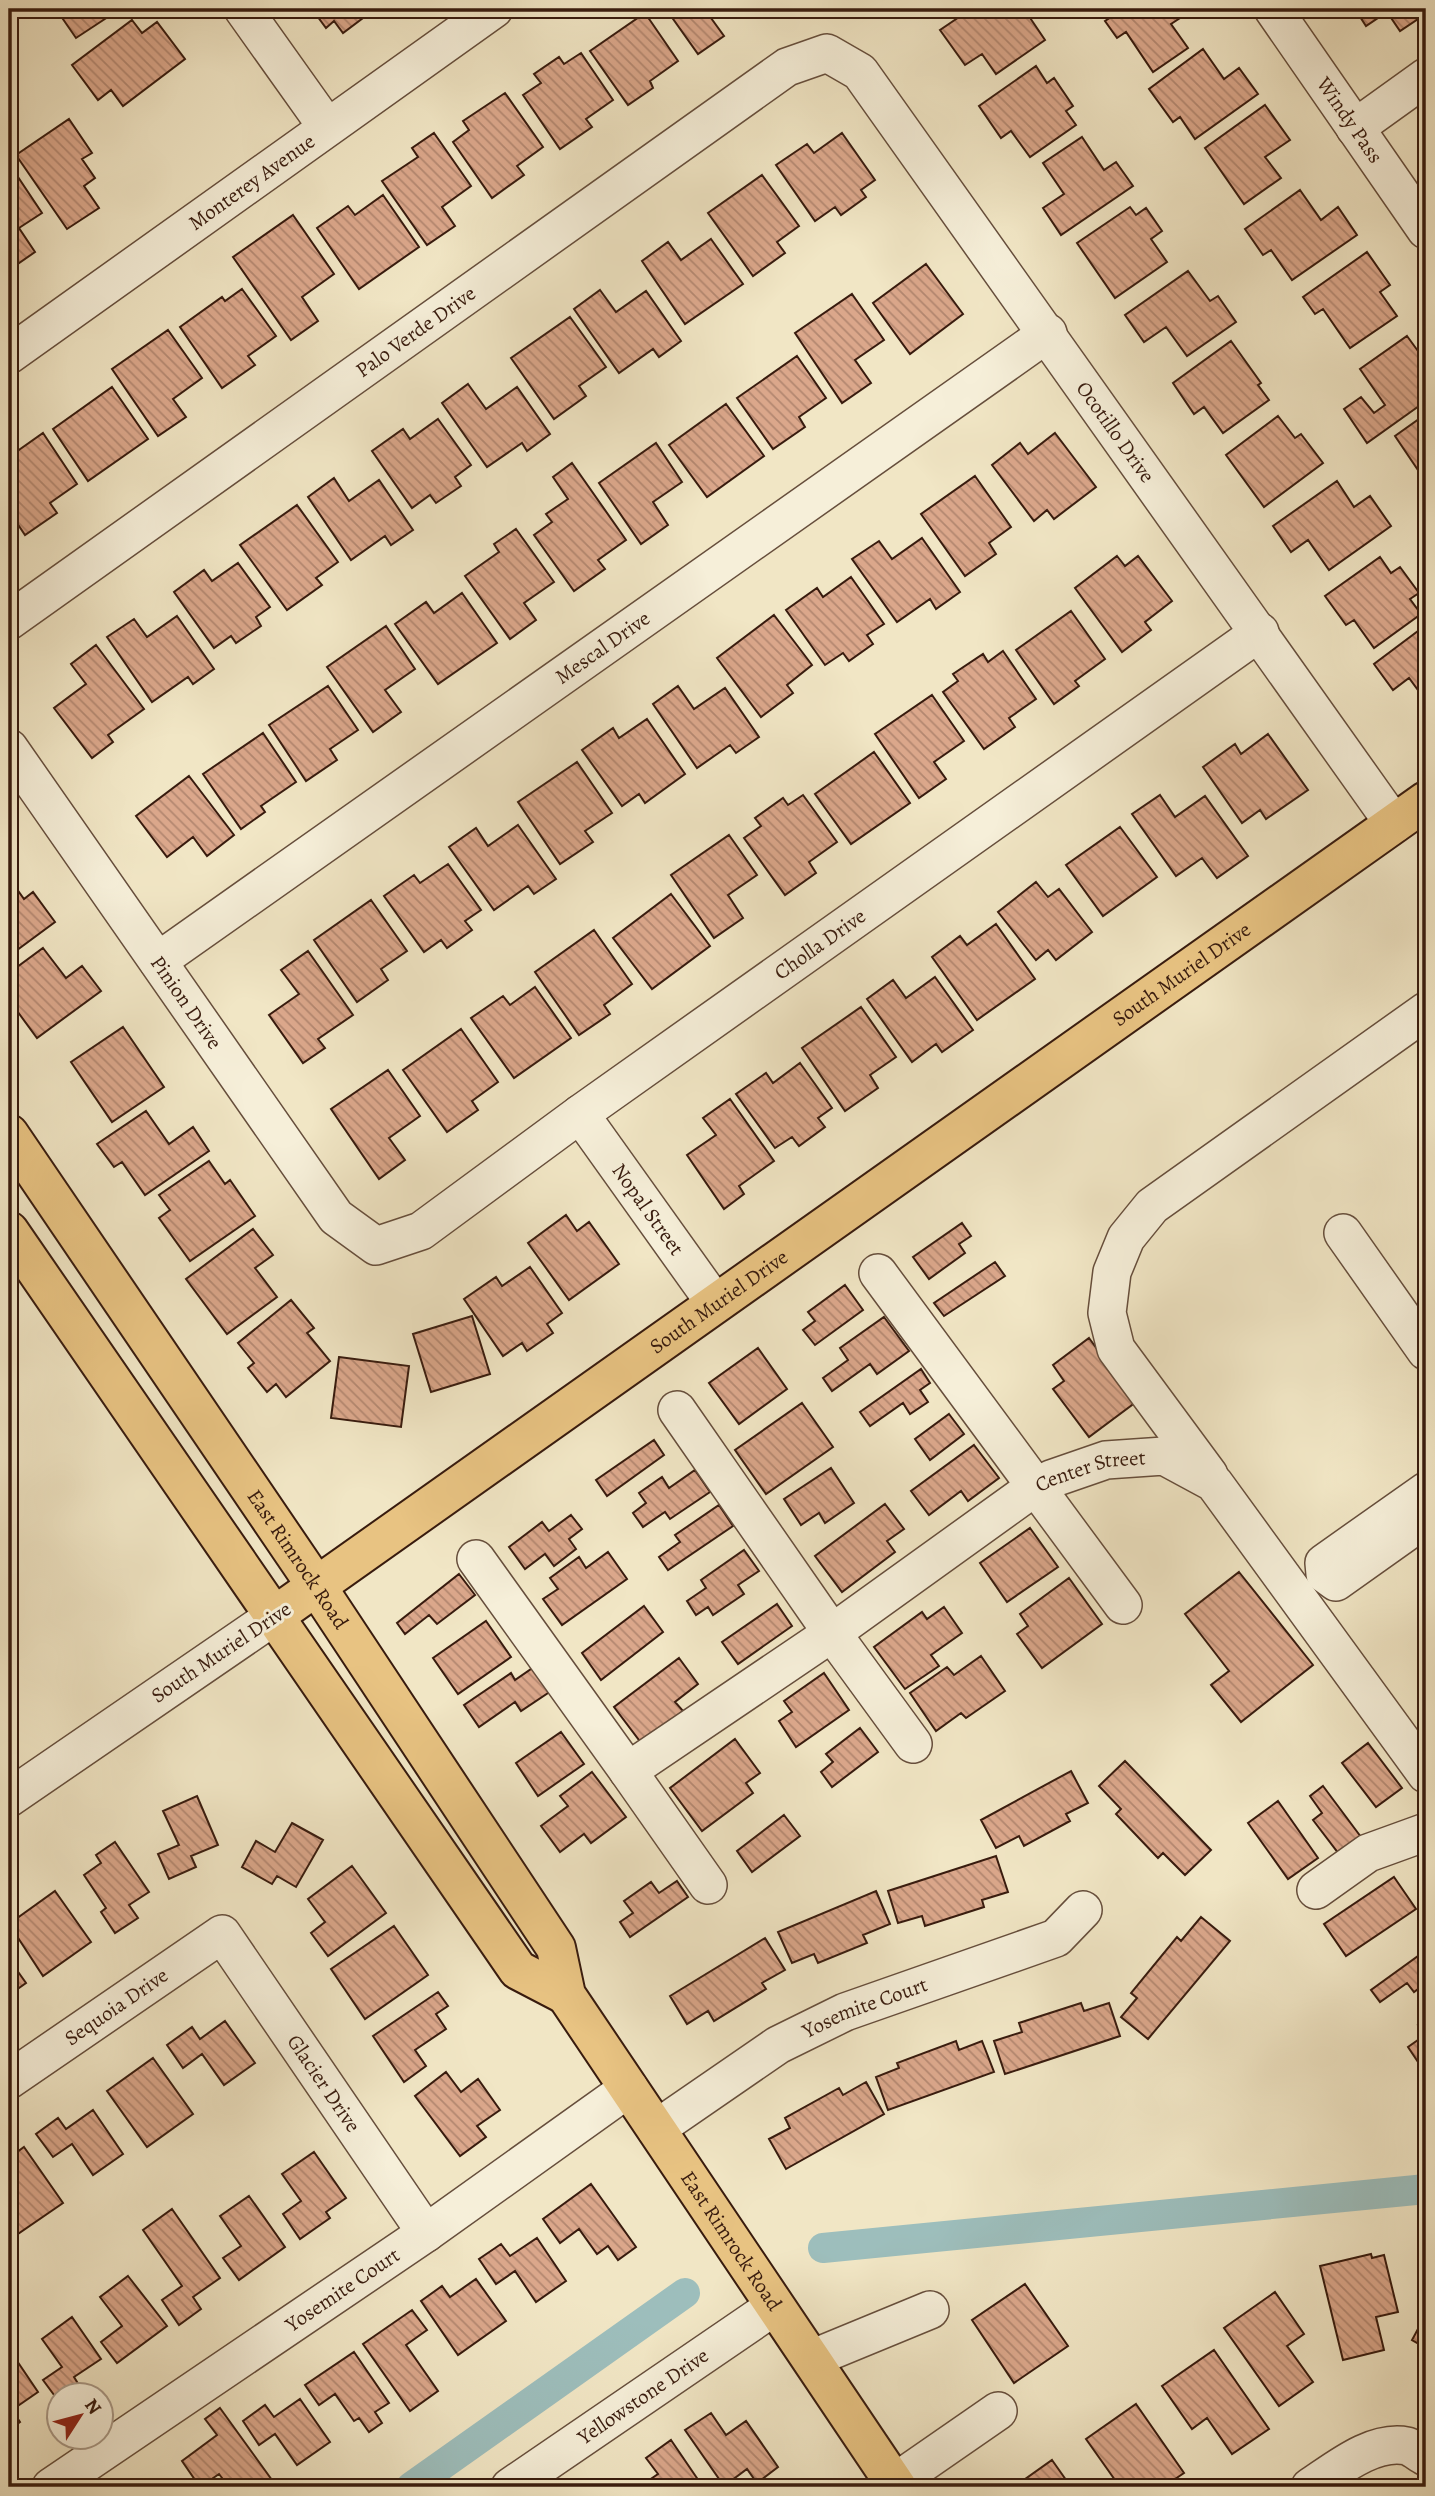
<svg xmlns="http://www.w3.org/2000/svg" width="1435" height="2496" font-family="Alegreya,serif">
	<style>
		.lines { fill: none; stroke-linecap: round; stroke-linejoin: round }
		.canal { stroke: #9dbebc; stroke-width: 30 }
		.building { fill: url(#building-back-hatch); stroke: #381b0e; stroke-width: 2 }
		.minor-casing { stroke: #664e3c; stroke-width: 40 }
		.major-casing { stroke: #381b0e; stroke-width: 42 }
		.minor { stroke: #f6efd9; stroke-width: 37 }
		.major { stroke: #e8c382; stroke-width: 38 }
		.labels { text-anchor: middle; stroke-width: 6; stroke-linejoin: round; paint-order: stroke }
		.street-label { font-size: 21px; fill: #381b0e; stroke: #f6efd9 }
	</style>
	<defs>
		<pattern id="building-back-hatch" width="6" height="6" patternUnits="userSpaceOnUse" patternTransform="scale(1.75)"><rect width="6" height="6" fill="#dba78b"/><path d="M-1 5l2 2M0 0l6 6M5-1l2 2" fill="none" stroke="#b38770"/></pattern>
	</defs>
	<rect width="100%" height="100%" fill="#f1e6c5"/>
	<filter id="stains"><feTurbulence type="fractalNoise" baseFrequency=".00286" numOctaves="4"/><feColorMatrix values="0 0 0 0 .2 0 0 0 0 .09 0 0 0 0 .02 0 0 0 .5 -.17"/></filter>
	<radialGradient id="worn" r=".72"><stop offset=".6" stop-color="#630" stop-opacity="0"/><stop offset="1" stop-color="#630" stop-opacity=".3"/></radialGradient>
	<g class="lines">
		<path class="canal" d="M823 2248 1426 2189
			M411 2487 685 2293"/>
	</g>
	<path class="building" d="M56 9H120L76 38Z
		M312 9H375L343 33 334 21 326 28Z
		M666 9H724L711 18 724 36 698 54Z
		M971 9H1024L1045 40 996 74 982 54 965 65 940 30Z
		M1124 9H1194L1171 24 1188 48 1153 72 1126 32 1117 38 1105 21Z
		M1355 9H1419L1424 15 1400 31 1387 12 1366 26Z
		M645 13 678 61 650 81 653 88 628 105 590 51Z
		M132 20 142 33 157 22 185 59 123 106 111 90 98 100 72 65Z
		M1203 49 1224 79 1239 68 1258 94 1195 139 1180 117 1173 122 1149 89Z
		M581 53 613 100 586 119 592 127 560 149 523 95 541 83 534 74 559 57 564 64Z
		M1036 66 1047 83 1054 78 1073 106 1066 111 1076 125 1030 157 1011 131 1001 138 979 106Z
		M505 93 543 147 517 166 524 175 492 198 453 142 469 130 463 121Z
		M1265 105 1290 140 1265 157 1281 178 1244 204 1205 148Z
		M69 119 92 153 82 159 95 178 84 186 99 208 67 229 16 155Z
		M434 133 471 186 442 207 455 226 427 245 382 181 418 157 412 148Z
		M842 133 875 180 861 190 866 197 841 215 835 207 815 221 776 165 807 144 814 153Z
		M1082 137 1104 170 1116 162 1133 186 1061 235 1043 208 1064 194 1043 163Z
		M14 171 42 213 19 228 35 252 9 270V175Z
		M762 175 799 226 777 242 785 253 753 276 708 213Z
		M1300 190 1321 220 1338 207 1357 235 1292 280 1271 250 1263 255 1245 229Z
		M383 195 419 247 359 289 317 228 348 206 355 215Z
		M1130 207 1136 215 1146 208 1162 231 1151 239 1167 262 1115 298 1077 243Z
		M293 215 334 274 302 297 318 321 291 340 233 257Z
		M711 239 743 284 685 324 642 261 668 242 681 260Z
		M1367 252 1390 285 1380 292 1397 316 1350 348 1323 309 1315 314 1303 297Z
		M926 264 963 314 910 354 873 303Z
		M1188 271 1210 301 1218 296 1236 322 1187 356 1166 327 1144 342 1125 315Z
		M242 289 276 336 248 356 255 365 222 388 180 327 222 297 225 301Z
		M600 290 616 312 646 291 681 341 659 357 653 349 619 373 574 309Z
		M852 294 884 340 855 360 871 383 842 403 795 333Z
		M570 317 606 367 579 386 586 396 554 419 511 358Z
		M168 330 202 378 173 399 186 417 158 436 112 369Z
		M1407 336 1426 362V401L1367 443 1344 409 1361 397 1374 413 1385 405 1360 369Z
		M1231 341 1261 383 1258 385 1269 400 1223 433 1204 407 1194 414 1173 383Z
		M797 356 826 398 799 417 805 427 773 449 737 398Z
		M468 384 486 409 517 387 550 434 527 451 522 443 487 467 442 403Z
		M112 387 148 439 88 481 53 429Z
		M726 404 764 456 707 497 669 445Z
		M1426 414V482L1395 436Z
		M1278 416 1295 438 1301 434 1323 463 1264 507 1226 455Z
		M438 419 471 465 455 477 461 486 436 503 430 495 412 508 372 451 403 429 410 439Z
		M43 433 77 484 50 503 57 513 25 535 9 511V457Z
		M1055 433 1096 487 1054 519 1047 510 1034 521 992 465 1020 443 1028 454Z
		M656 443 682 482 653 502 668 525 641 544 599 483Z
		M572 463 626 540 598 560 605 569 574 591 534 535 552 522 546 514 568 499 553 477Z
		M975 476 1011 527 989 543 996 554 965 576 921 514Z
		M334 478 349 501 379 480 413 530 391 545 385 536 351 560 308 497Z
		M1337 481 1354 507 1370 496 1391 526 1329 570 1308 540 1291 552 1273 526Z
		M297 505 338 562 316 578 322 585 287 610 240 545Z
		M516 529 554 582 524 603 536 620 510 639 465 576 499 552 494 544Z
		M922 538 960 592 936 609 930 599 897 622 852 559 879 541 892 559Z
		M1117 556 1125 566 1138 556 1172 601 1145 622 1151 630 1122 652 1075 588Z
		M1380 557 1391 573 1400 567 1419 593 1410 599 1421 614 1374 648 1354 620 1346 625 1325 596Z
		M238 563 270 607 256 617 261 626 236 643 231 636 214 648 174 592 204 570 212 581Z
		M851 577 884 624 867 635 873 644 849 661 843 653 825 665 786 610 817 588 823 597Z
		M462 593 497 643 438 684 395 624 426 602 434 613Z
		M1071 611 1105 659 1075 681 1079 686 1054 704 1016 650Z
		M774 615 812 665 787 685 793 693 761 717 717 658Z
		M177 616 214 669 193 684 188 677 152 702 107 637 134 619 147 637Z
		M1426 625V701L1409 678 1393 690 1374 664Z
		M386 626 415 669 385 690 401 712 373 732 327 667Z
		M96 645 144 709 108 735 113 742 92 758 54 708 86 684 71 664Z
		M1003 651 1036 699 1009 718 1015 727 984 749 943 692 958 681 953 674 983 654 988 662Z
		M328 686 358 730 330 749 337 760 306 781 269 725Z
		M678 686 694 709 725 688 759 737 736 753 730 745 697 768 653 704Z
		M932 695 964 741 934 762 946 779 919 798 875 734Z
		M647 719 685 774 645 803 639 794 622 806 582 750 613 728 619 738Z
		M263 733 296 782 261 806 265 812 241 829 203 774Z
		M1268 734 1308 790 1266 819 1260 810 1242 823 1203 767 1235 744 1241 754Z
		M874 752 910 803 851 844 815 794Z
		M577 762 612 813 585 831 593 842 560 864 518 802Z
		M189 776 234 835 207 856 193 837 167 857 136 816Z
		M803 795 837 842 809 862 816 873 785 895 744 838 761 826 755 818 783 798 788 805Z
		M1160 795 1175 817 1205 796 1248 856 1217 878 1202 858 1176 876 1132 814Z
		M518 825 556 879 534 894 528 886 494 910 449 847 476 828 488 846Z
		M1120 827 1157 877 1103 916 1066 865Z
		M729 835 757 875 728 895 743 918 714 938 671 875Z
		M448 864 481 910 465 921 472 930 447 948 441 940 424 952 384 896 414 875 420 883Z
		M9 878 24 899 33 892 55 922 9 956Z
		M1036 882 1048 897 1059 889 1092 932 1056 960 1048 950 1036 960 998 912Z
		M671 894 710 946 652 989 613 938Z
		M371 900 407 951 381 969 388 980 357 1002 314 940Z
		M996 924 1035 979 977 1020 932 957 960 936 967 945Z
		M594 930 632 984 604 1005 610 1014 579 1035 535 972Z
		M43 948 66 978 82 966 101 991 37 1038 9 1000V973Z
		M308 951 353 1015 318 1039 325 1048 303 1063 269 1015 299 994 281 970Z
		M935 977 973 1030 942 1052 936 1044 912 1062 867 999 893 980 906 998Z
		M535 987 571 1038 514 1078 471 1018 503 996 510 1005Z
		M861 1007 896 1057 870 1075 878 1088 845 1111 802 1048Z
		M123 1027 164 1087 112 1122 71 1062Z
		M461 1029 498 1082 472 1101 478 1110 447 1132 403 1070Z
		M800 1063 832 1108 818 1118 825 1127 799 1146 792 1137 775 1148 736 1094 766 1073 773 1083Z
		M388 1070 420 1116 389 1138 405 1160 379 1179 331 1109Z
		M730 1099 774 1161 739 1186 744 1194 724 1209 687 1155 716 1135 703 1118Z
		M146 1111 169 1144 193 1127 209 1151 145 1195 122 1162 114 1167 97 1144Z
		M209 1161 225 1184 230 1180 255 1216 190 1261 159 1218 170 1210 159 1195Z
		M566 1215 577 1231 589 1222 619 1264 569 1300 528 1243Z
		M962 1223 971 1236 959 1244 965 1253 929 1279 913 1257Z
		M253 1229 273 1255 255 1268 277 1297 227 1334 186 1279Z
		M995 1262 1005 1276 944 1316 934 1303Z
		M530 1267 562 1313 547 1324 553 1333 527 1351 522 1343 503 1356 464 1299 496 1277 502 1286Z
		M845 1285 863 1310 815 1345 803 1330 815 1321 808 1312Z
		M291 1300 314 1328 307 1333 330 1361 286 1397 276 1384 267 1392 248 1368 254 1363 238 1343Z
		M472 1316 490 1374 431 1392 413 1334Z
		M884 1317 909 1351 877 1374 870 1364 832 1391 823 1378 848 1360 840 1348Z
		M1089 1338 1136 1402 1089 1437 1053 1389 1064 1381 1053 1365Z
		M758 1348 787 1389 739 1424 709 1383Z
		M339 1357 409 1366 401 1427 331 1418Z
		M921 1369 930 1383 920 1390 928 1402 910 1414 903 1403 870 1426 860 1412Z
		M802 1403 833 1447 766 1494 735 1450Z
		M949 1414 964 1434 930 1460 915 1439Z
		M654 1440 664 1455 607 1496 596 1480Z
		M974 1445 999 1478 968 1501 961 1491 929 1515 911 1491Z
		M831 1468 854 1503 825 1523 819 1513 801 1525 784 1499Z
		M695 1470 710 1492 670 1519 665 1512 643 1527 633 1513 646 1503 639 1493 662 1477 669 1488Z
		M885 1504 904 1529 887 1541 895 1552 842 1592 815 1556Z
		M719 1505 733 1526 668 1570 659 1557 680 1542 675 1535Z
		M571 1515 582 1529 569 1539 576 1549 554 1566 545 1554 525 1569 509 1547 542 1522 549 1531Z
		M1030 1528 1058 1567 1007 1602 980 1563Z
		M744 1550 759 1571 738 1585 744 1594 713 1615 708 1607 696 1615 687 1601 706 1588 701 1580Z
		M608 1552 627 1579 562 1625 543 1599 558 1589 550 1578 579 1557 586 1568Z
		M1239 1572 1313 1665 1241 1722 1211 1685 1229 1671 1185 1614Z
		M459 1574 475 1595 437 1624 429 1615 405 1634 397 1623Z
		M1069 1578 1102 1624 1042 1668 1017 1634 1028 1626 1020 1614Z
		M777 1604 792 1626 738 1664 722 1642Z
		M644 1606 663 1632 601 1680 582 1653Z
		M944 1607 962 1633 931 1655 939 1666 905 1689 874 1647 922 1612 927 1619Z
		M486 1621 511 1657 458 1694 433 1658Z
		M981 1656 1005 1691 966 1718 961 1713 936 1731 910 1693 947 1667 954 1675Z
		M679 1658 698 1684 675 1702 684 1712 642 1744 614 1707Z
		M534 1667 551 1691 521 1711 515 1702 479 1727 464 1705 511 1673 515 1680Z
		M824 1673 849 1710 796 1747 779 1721 792 1712 784 1701Z
		M860 1728 878 1752 832 1787 821 1772 833 1762 826 1754Z
		M561 1732 584 1764 538 1796 516 1763Z
		M735 1739 760 1773 746 1783 753 1793 702 1831 670 1788Z
		M1368 1743 1402 1788 1376 1807 1342 1763Z
		M1125 1761 1211 1850 1185 1875 1163 1853 1158 1858 1116 1814 1121 1809 1099 1786Z
		M1071 1771 1088 1803 1066 1814 1070 1821 1024 1846 1019 1836 996 1848 981 1820Z
		M592 1772 626 1817 591 1843 584 1834 560 1852 541 1826 568 1806 560 1796Z
		M1323 1786 1361 1837 1339 1854 1313 1820 1322 1813 1310 1796Z
		M197 1796 218 1845 191 1856 196 1867 169 1879 158 1854 179 1845 163 1811Z
		M1278 1801 1318 1858 1288 1879 1248 1823Z
		M784 1815 800 1836 752 1872 737 1851Z
		M292 1823 323 1840 296 1887 277 1876 272 1884 242 1867 256 1841 275 1852Z
		M115 1842 149 1892 129 1905 138 1918 115 1933 101 1912 106 1908 84 1875 101 1863 96 1855Z
		M996 1856 1008 1892 982 1900 984 1907 925 1926 922 1916 898 1923 888 1891Z
		M352 1866 386 1913 328 1956 311 1933 325 1922 308 1899Z
		M1394 1877 1416 1909 1346 1956 1324 1924Z
		M677 1881 688 1897 630 1937 620 1922 633 1913 624 1901 651 1882 659 1893Z
		M55 1891 91 1942 43 1976 9 1924Z
		M876 1891 890 1924 863 1935 867 1943 818 1963 814 1954 792 1963 778 1932Z
		M1201 1917 1230 1941 1148 2039 1121 2017 1137 1998 1131 1993 1177 1937 1181 1941Z
		M394 1926 428 1975 365 2019 331 1969Z
		M765 1938 785 1970 762 1983 766 1989 714 2021 708 2011 687 2024 670 1996Z
		M1425 1951 1426 1983 1414 1992 1407 1983 1380 2002 1371 1990Z
		M9 1959 26 1983 9 1995Z
		M438 1992 448 2006 436 2014 446 2029 415 2050 426 2066 404 2082 373 2036Z
		M1081 2003 1084 2011 1109 2003 1120 2036 1005 2074 994 2041 1022 2032 1019 2023Z
		M1426 2020V2074L1408 2047 1425 2035 1418 2025Z
		M225 2021 255 2063 224 2085 202 2054 183 2068 167 2045 192 2027 200 2039Z
		M956 2041 959 2050 982 2041 994 2072 888 2110 876 2077 899 2068 897 2063Z
		M153 2058 193 2114 147 2147 107 2091Z
		M446 2072 461 2092 478 2079 500 2110 477 2126 486 2137 460 2156 415 2096Z
		M866 2082 884 2114 786 2169 769 2139 790 2128 785 2118 839 2088 843 2095Z
		M93 2110 123 2154 93 2175 72 2144 53 2157 36 2134 58 2118 66 2129Z
		M24 2147 63 2203 12 2238 9 2233V2158Z
		M314 2152 346 2198 326 2212 330 2218 300 2239 283 2214 301 2201 282 2174Z
		M591 2184 636 2247 618 2260 608 2246 597 2254 579 2229 560 2243 543 2219Z
		M249 2196 285 2247 239 2280 223 2258 241 2246 220 2216Z
		M172 2209 220 2278 193 2297 201 2309 179 2325 162 2300 182 2286 143 2230Z
		M537 2238 566 2281 536 2302 515 2271 496 2284 479 2259 501 2244 510 2256Z
		M1371 2254 1372 2258 1384 2255 1398 2312 1376 2317 1384 2350 1343 2360 1320 2266Z
		M128 2276 167 2326 117 2363 101 2342 122 2326 100 2297Z
		M476 2279 506 2321 458 2355 421 2301 442 2286 450 2297Z
		M1025 2284 1068 2346 1014 2383 972 2320Z
		M1275 2292 1304 2334 1287 2346 1313 2382 1279 2406 1224 2328Z
		M412 2310 427 2330 406 2345 438 2391 410 2411 363 2344Z
		M1426 2314V2348L1412 2340Z
		M72 2317 101 2359 74 2377 82 2390 75 2394H60V2403L43 2380 62 2367 42 2339Z
		M9 2349 38 2392 12 2410 20 2422 9 2430Z
		M1214 2350 1269 2429 1232 2454 1207 2418 1192 2429 1162 2386Z
		M354 2352 389 2403 375 2412 382 2423 369 2432 359 2418 354 2421 335 2394 319 2405 305 2385Z
		M300 2399 330 2442 297 2465 275 2434 259 2445 243 2421 265 2405 274 2417Z
		M1136 2404 1184 2473 1163 2487H1120L1086 2439Z
		M220 2408 277 2487H229L219 2474 200 2487 182 2461 217 2435 205 2419Z
		M711 2413 726 2435 746 2421 778 2467 757 2483 747 2469 724 2486 685 2430Z
		M671 2440 703 2487H639L658 2474 646 2458Z
		M1052 2460 1071 2487H1014Z"/>
	<g class="lines">
		<g class="minor-casing">
			<g id="minor">
				<path d="M243 9 327 127"/>
				<path id="s1" d="M1273 9 1426 230"/>
				<path d="M1355 128 1426 77"/>
				<path id="s2" d="M9 355 494 9"/>
				<path id="s3" d="M9 621 787 67 827 53 860 72 1394 824"/>
				<path id="s4" d="M9 748 336 1217 376 1246 421 1231 580 1114 1260 632"/>
				<path id="s5" d="M158 961 1048 333"/>
				<path id="s6" d="M580 1114 715 1303"/>
				<path d="M1343 1233 1426 1351"/>
				<path d="M878 1273 1123 1605"/>
				<path d="M1209 1475 1116 1349 1107 1313 1112 1272 1126 1238 1152 1206 1426 1011"/>
				<path d="M1426 1491 1324 1563 1325 1574 1336 1582 1426 1518"/>
				<path d="M476 1559 628 1771 832 1633 677 1410"/>
				<path id="s7" d="M913 1744 832 1633 1035 1487 1051 1479 1106 1460 1164 1456 1214 1483 1426 1774"/>
				<path d="M628 1771 708 1885"/>
				<path d="M9 1798 273 1617"/>
				<path d="M1316 1890 1368 1853 1426 1832"/>
				<path id="s8" d="M9 2080 222 1934 426 2233"/>
				<path id="s9" d="M656 2129 778 2045 845 2012 1056 1938 1083 1910"/>
				<path d="M811 2359 930 2310"/>
				<path d="M894 2483 998 2411"/>
				<path id="s10" d="M51 2487 426 2233 629 2088"/>
				<path id="s11" d="M510 2487 775 2306"/>
				<path d="M1310 2487C1336 2470 1373 2439 1407 2446 1413 2448 1420 2454 1426 2457"/>
			</g>
		</g>
		<g class="major-casing">
			<g id="major">
				<path id="s12" d="M9 1134 317 1587 556 1948 566 1995 897 2487"/>
				<path d="M9 1231 518 1970 566 1995"/>
				<path id="s13" d="M273 1617 1426 801"/>
			</g>
		</g>
		<use href="#minor" class="minor"/>
		<use href="#major" class="major"/>
	</g>
	<g class="labels">
		<g class="street-label">
			<text dy="7" stroke="none"><textPath href="#s1" startOffset="135">Windy Pass</textPath></text>
			<text dy="7" stroke="none"><textPath href="#s2" startOffset="298">Monterey Avenue</textPath></text>
			<text dy="7" stroke="none"><textPath href="#s3" startOffset="499">Palo Verde Drive</textPath></text>
			<text dy="7" stroke="none"><textPath href="#s3" startOffset="1477">Ocotillo Drive</textPath></text>
			<text dy="7" stroke="none"><textPath href="#s5" startOffset="544">Mescal Drive</textPath></text>
			<text dy="7" stroke="none"><textPath href="#s4" startOffset="1160">Cholla Drive</textPath></text>
			<text dy="7" stroke="none"><textPath href="#s13" startOffset="1113">South Muriel Drive</textPath></text>
			<text dy="7" stroke="none"><textPath href="#s4" startOffset="310">Pinion Drive</textPath></text>
			<text dy="7" stroke="none"><textPath href="#s6" startOffset="117">Nopal Street</textPath></text>
			<text dy="7" stroke="none"><textPath href="#s13" startOffset="546">South Muriel Drive</textPath></text>
			<text dy="7" stroke="none"><textPath href="#s7" startOffset="446">Center Street</textPath></text>
			<text dy="7" stroke="none"><textPath href="#s12" startOffset="514">East Rimrock Road</textPath></text>
			<text transform="translate(221 1652) rotate(-34)" y="7">South Muriel Drive</text>
			<text dy="7" stroke="none"><textPath href="#s8" startOffset="130">Sequoia Drive</textPath></text>
			<text dy="7" stroke="none"><textPath href="#s9" startOffset="243">Yosemite Court</textPath></text>
			<text dy="7" stroke="none"><textPath href="#s8" startOffset="439">Glacier Drive</textPath></text>
			<text dy="7" stroke="none"><textPath href="#s12" startOffset="1325">East Rimrock Road</textPath></text>
			<text dy="7" stroke="none"><textPath href="#s10" startOffset="352">Yosemite Court</textPath></text>
			<text dy="7" stroke="none"><textPath href="#s11" startOffset="161">Yellowstone Drive</textPath></text>
		</g>
	</g>
	<rect width="1435" height="2496" fill="none" stroke="#f1e6c5" stroke-width="35"/>
	<rect x="10" y="10" width="1414" height="2475" fill="none" stroke="#381b0e" stroke-width="3.5"/>
	<rect x="18" y="18" width="1400" height="2461" fill="none" stroke="#381b0e" stroke-width="2"/>
	<g transform="translate(80 2416) rotate(54)"><circle r="33" fill="#f6efd9" stroke="#aa9a88" stroke-width="2"/>
	<path d="M0-5L12 26L0 18L-12 26Z" fill="#8f2418"/>
	<text y="-10" font-size="19" font-weight="bold" text-anchor="middle" fill="#381b0e">N</text>
	</g>
	<rect width="100%" height="100%" filter="url(#stains)"/>
	<rect width="100%" height="100%" fill="url(#worn)"/>
</svg>
